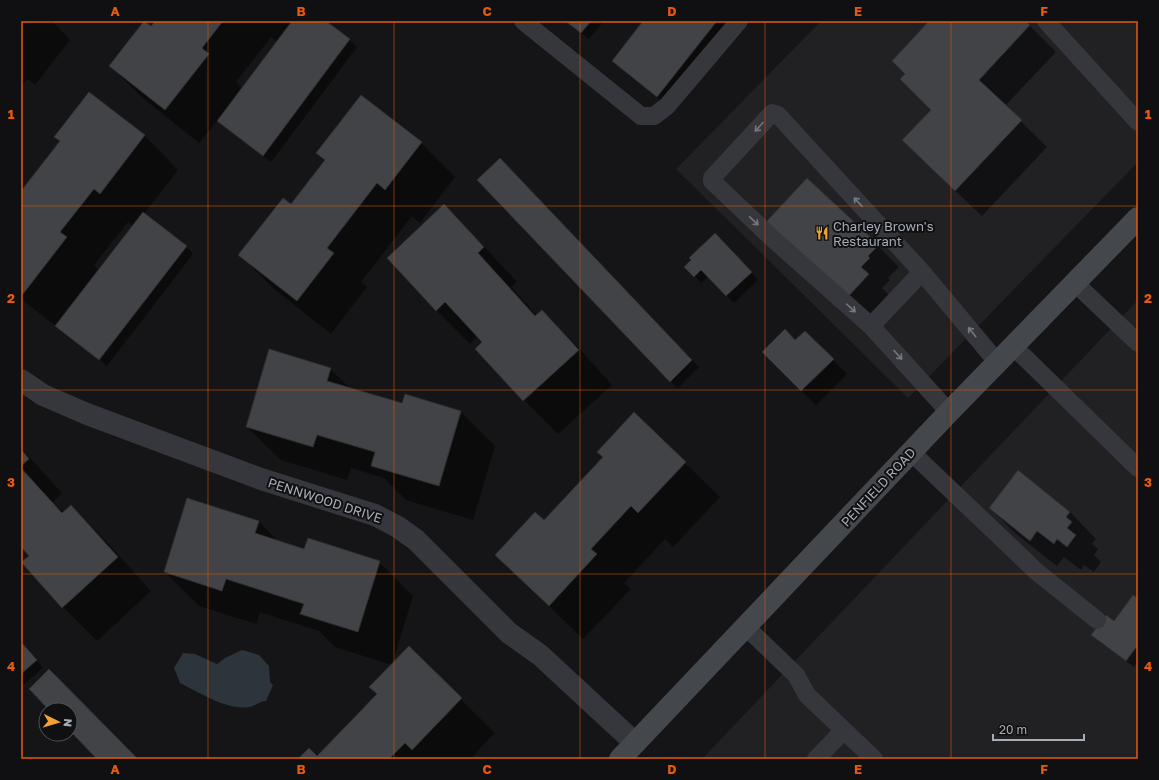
<svg xmlns="http://www.w3.org/2000/svg" width="1159" height="780" font-family="'Golos Text',sans-serif">
	<style>
		.built { fill: #212124 }
		.water { fill: #2b353b }
		.shadow { fill: #0007; fill-rule: evenodd }
		.building { fill: #414347; stroke: #2f2f33 }
		.lines { fill: none; stroke-linecap: round; stroke-linejoin: round }
		.lane { stroke: #36373c; stroke-width: 18 }
		.street { stroke: #36373c; stroke-width: 22 }
		.secondary { stroke: #44474c; stroke-width: 22 }
		.oneway { stroke: #747880 }
		.grid { fill: none; stroke: #e8590c; stroke-width: 1; stroke-opacity: 0.55 }
		.labels { text-anchor: middle; stroke-width: 4; stroke-linejoin: round; paint-order: stroke }
		.poi-label { font-size: 13px; fill: #a7adb7; stroke: #101012; text-anchor: start }
		.street-label { font-size: 13px; fill: #a7adb7; stroke: #101012 }
		.neatline { fill: none; stroke: #e8590c; stroke-width: 1.5 }
		.grid-label { font-size: 13px; text-anchor: middle; font-weight: bold; fill: #e8590c }
	</style>
	<rect width="100%" height="100%" fill="#151517"/>
	<path class="built" d="M821 21H1138V162L908 398 676 169Z
		M1138 300V759H702Z"/>
	<path class="water" d="M242 650 259 655 269 666 270 682 273 685 266 701C258 702 256 706 249 707 228 711 198 692 180 683L174 668 183 653 195 654 217 664 225 658Z"/>
	<path class="shadow" d="M21 21H52L70 40 35 85 27 79 21 87Z
		M157 21H324L349 40 357 47 271 162 226 128 218 120 199 143 144 99 110 66 151 27ZM271 37 278 42 243 89 236 82Z
		M564 21H604L589 39Z
		M644 21H730L664 103 613 61Z
		M930 21H1025L1056 52 1005 106 1047 147 982 216 930 167 932 110 906 74Z
		M1133 21H1138V26Z
		M90 93 145 136 178 170 144 214 186 246 193 254 107 366 21 299V193L60 142 55 137ZM128 222 134 226 99 270 94 265Z
		M362 96 421 143 455 177 420 223 412 216 361 282 367 287 331 334 273 288 239 254 291 206 326 161 318 153Z
		M507 166 699 367 678 388 670 381Z
		M444 206 478 240 517 282 511 287 537 316 542 311 576 345 612 385 558 434 524 400 477 349 484 342 478 336 470 344 436 310Z
		M722 241 758 280 734 303 708 277 701 283 686 267Z
		M788 243 878 246 899 267 888 278 890 280 882 288 890 296 868 318Z
		M805 332 847 374 816 405 763 352 795 341Z
		M330 369 350 388 403 404 461 412 495 446 473 520 406 500 384 478 351 468 347 480 281 460 247 427Z
		M634 414 720 497 673 547 665 539 624 583 631 589 583 639 497 555 544 521 604 458Z
		M21 448 62 493 53 502 64 513 71 507 105 540 151 591 97 641 63 607 23 562 30 556 21 546Z
		M990 508 1070 512 1096 539 1092 544 1098 549 1094 555 1101 562 1094 572 1084 565 1081 570 1064 557 1057 566 1016 534Z
		M259 522 279 542 305 550 379 562 413 596 392 665 335 647 319 631 260 612 256 624 199 606 165 572Z
		M1138 600V662L1134 667 1100 642 1093 635 1114 622Z
		M21 643 43 668 21 687Z
		M409 648 495 733 470 759H300L317 758 378 694Z"/>
	<path class="building" d="M144 21 151 26 155 21H223L202 48 209 54 165 110 109 66Z
		M292 21H326L350 39 263 156 217 121Z
		M565 21H591L581 33Z
		M643 21H717L657 97 612 61Z
		M929 21H1026L1030 25 979 80 1022 120 955 191 902 140 931 110 900 79 905 74 892 61Z
		M89 92 145 135 100 194 94 189 60 232 67 237 23 294 21 293V191L60 141 54 137Z
		M361 95 422 142 385 190 377 183 327 248 334 253 297 301 238 255 283 198 291 204 325 160 316 153Z
		M500 158 692 360 670 382 477 180Z
		M807 178 879 245 868 256 870 258 861 267 869 274 847 298 766 222Z
		M444 204 484 247 478 253 535 316 542 310 579 350 523 401 475 349 482 342 445 302 436 311 387 258Z
		M143 212 187 246 99 360 55 326Z
		M715 233 752 272 726 296 701 270 694 277 684 267 691 260 689 258Z
		M785 329 795 340 805 331 834 359 801 391 762 352Z
		M269 349 331 368 327 381 402 403 405 394 461 411 439 486 371 466 375 452 317 435 313 447 246 427Z
		M634 412 686 462 638 513 631 506 591 549 597 554 549 606 495 555 535 512 544 520 603 457 597 452Z
		M21 449 29 459 21 466Z
		M21 468 62 513 71 505 118 557 62 608 21 562 29 556 21 547Z
		M1018 470 1070 512 1066 517 1072 522 1067 528 1076 535 1067 547 1057 539 1054 544 1037 531 1030 541 989 508Z
		M187 498 259 521 255 533 304 549 308 538 380 561 358 632 300 614 304 604 226 579 222 591 164 572Z
		M1133 595 1138 598V645L1126 661 1091 635 1106 615 1114 621Z
		M21 642 37 660 21 674Z
		M409 646 462 698 412 750 405 743 389 759H298L309 748 317 756 377 694 369 687Z
		M49 669 138 759H97L70 731V710H49L29 689Z"/>
	<g class="lines">
		<path class="lane" d="M523 21 641 116H654L667 106 739 21
			M1046 21 1138 122
			M1075 283 1138 343
			M871 326 922 272
			M1013 346 1138 468
			M949 412 871 326 773 239 712 181V178L772 113 778 115 922 272 997 362
			M911 452 1037 572 1097 620
			M746 627 796 675 807 695 874 759
			M816 759 844 730"/>
		<path class="street" d="M21 380 43 395 87 414 261 479 375 515 398 527 416 540 509 633 540 655 635 743"/>
		<path class="secondary" d="M620 759 949 412 1138 218"/>
	</g>
	<defs><path id="oneway-shaft" d="M-6 0H5M1.5-3L5.5 0L1.5 3" fill="none" stroke-width="1.6" stroke-linecap="round" stroke-linejoin="round"/></defs>
	<g class="oneway">
		<use href="#oneway-shaft" transform="translate(759 127) rotate(132)"/>
		<use href="#oneway-shaft" transform="translate(858 202) rotate(-133)"/>
		<use href="#oneway-shaft" transform="translate(754 221) rotate(43)"/>
		<use href="#oneway-shaft" transform="translate(851 308) rotate(42)"/>
		<use href="#oneway-shaft" transform="translate(972 332) rotate(-129)"/>
		<use href="#oneway-shaft" transform="translate(898 355) rotate(48)"/>
	</g>
	<path class="grid" d="M208 21V759M394 21V759M580 21V759M765 21V759M951 21V759M21 206H1138M21 390H1138M21 574H1138"/>
	<defs>
		<g id="restaurant-bare" transform="scale(1.08)"><path d="M-5-6h1v4h1v-4h1v4h1v-4h1v5L-1.5 .5V6h-2V.5L-5-1ZM5-6V6H3V1.5H1.5Q1.5-4 5-6Z" fill="#f3a131" stroke="#101012" stroke-width="2.5" paint-order="stroke"/></g>
	</defs>
	<g fill-rule="evenodd">
		<use href="#restaurant-bare" x="822" y="233"/>
	</g>
	<g class="labels">
		<g class="poi-label">
			<text x="833" y="231">Charley Brown's<tspan x="833" dy="15">Restaurant</tspan></text>
		</g>
		<g class="street-label">
			<text transform="translate(878 487) rotate(-47)" y="5">PENFIELD ROAD</text>
			<text transform="translate(325 500) rotate(18)" y="5">PENNWOOD DRIVE</text>
		</g>
	</g>
	<rect width="1159" height="780" fill="none" stroke="#101012" stroke-width="44"/>
	<g transform="translate(58 722) rotate(95)"><circle r="19" fill="#101012" stroke="#4c4f54"/>
	<path d="M0-3L7 15L0 10L-7 15Z" fill="#f3a131"/>
	<text y="-6" font-size="11" font-weight="bold" text-anchor="middle" fill="#a7adb7">N</text>
	</g>
	<path d="M993 734v6h91v-6" fill="none" stroke="#a7adb7" stroke-width="2"/>
	<text x="999" y="734" font-size="12" fill="#a7adb7" stroke="#101012" stroke-width="3" paint-order="stroke">20 m</text>
	<rect x="22" y="22" width="1115" height="736" class="neatline"/>
	<g class="grid-label">
		<text x="115" y="16">A</text>
		<text x="301" y="16">B</text>
		<text x="487" y="16">C</text>
		<text x="672" y="16">D</text>
		<text x="858" y="16">E</text>
		<text x="1044" y="16">F</text>
		<text x="11" y="119">1</text>
		<text x="1148" y="119">1</text>
		<text x="11" y="303">2</text>
		<text x="1148" y="303">2</text>
		<text x="11" y="487">3</text>
		<text x="1148" y="487">3</text>
		<text x="11" y="671">4</text>
		<text x="1148" y="671">4</text>
		<text x="115" y="774">A</text>
		<text x="301" y="774">B</text>
		<text x="487" y="774">C</text>
		<text x="672" y="774">D</text>
		<text x="858" y="774">E</text>
		<text x="1044" y="774">F</text>
	</g>
</svg>
